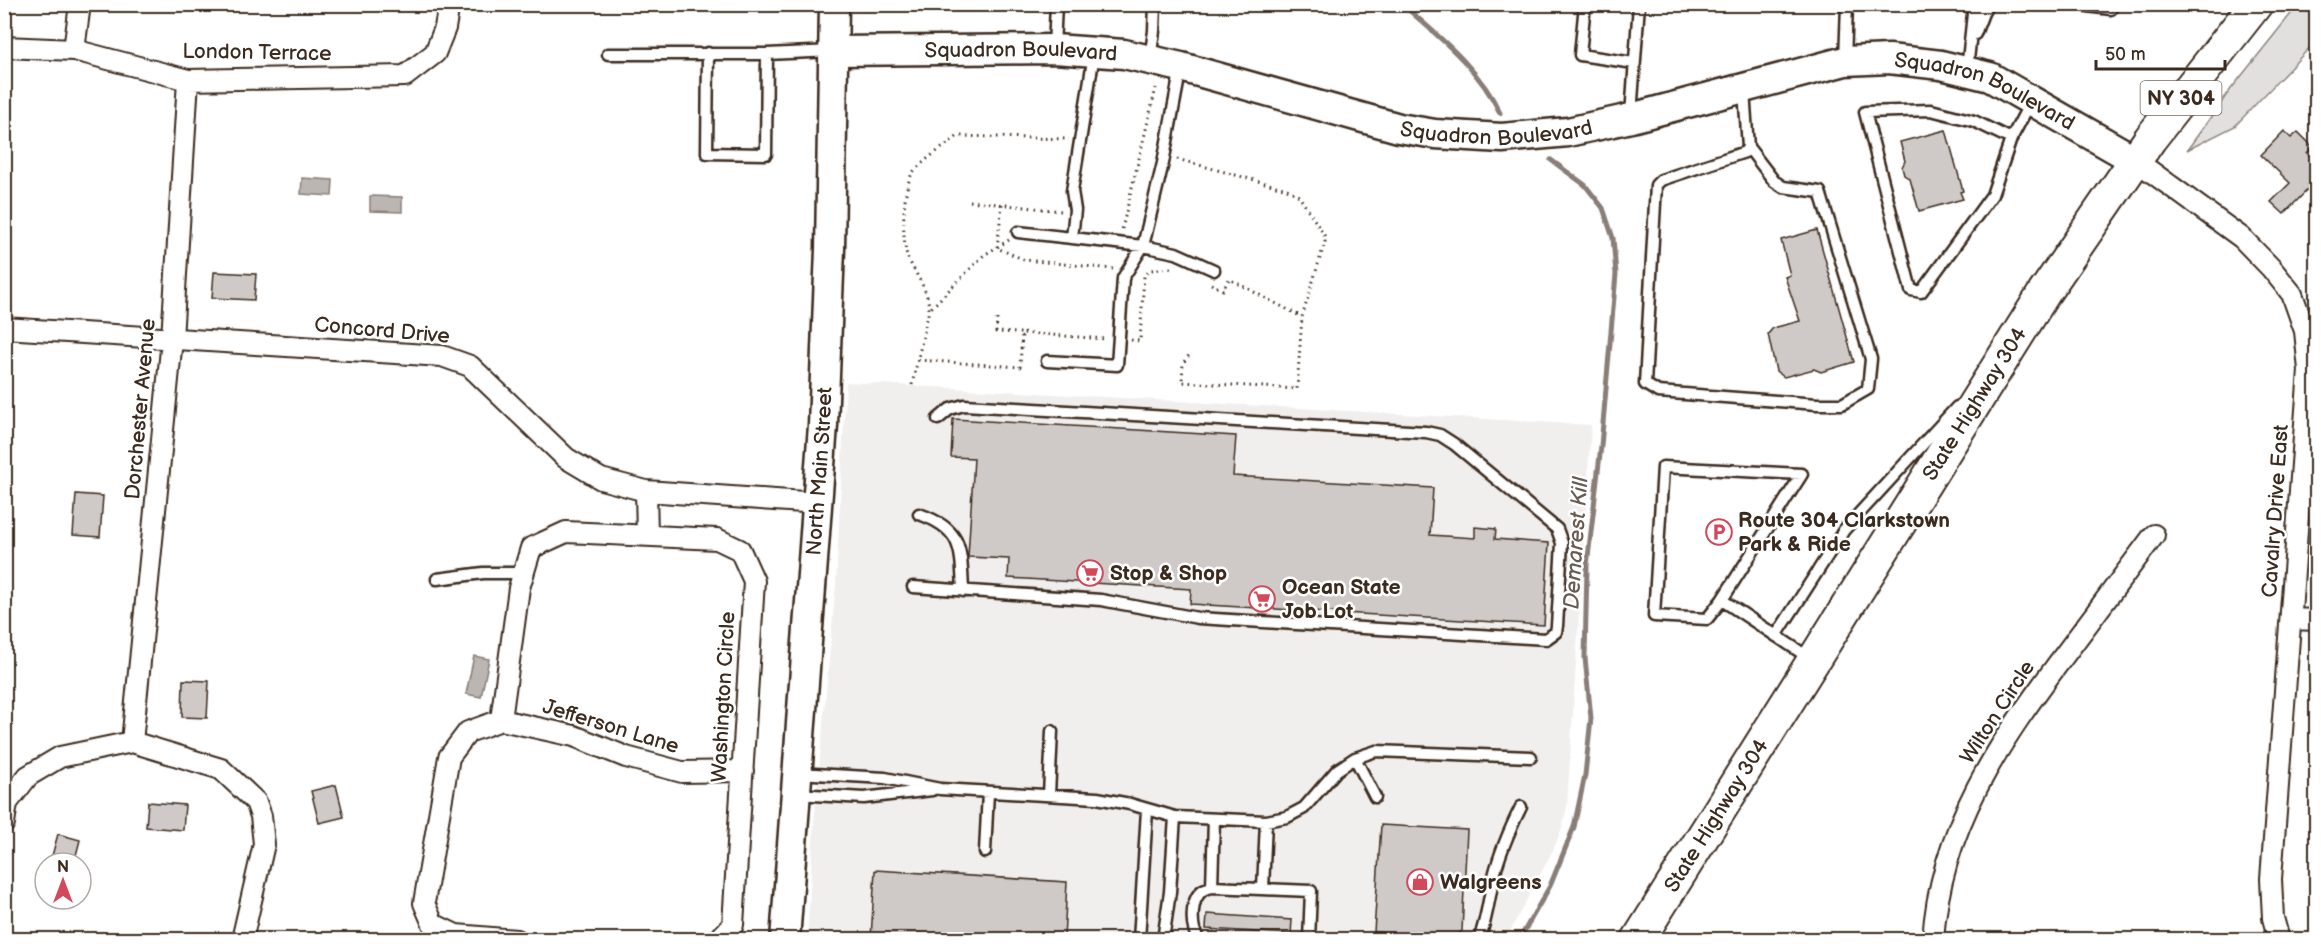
<svg xmlns="http://www.w3.org/2000/svg" width="2321" height="944" font-family="'Balsamiq Sans',sans-serif">
	<style>
		.built { fill: #f1efee }
		.green { fill: #e2e0de; stroke: #8e857e; stroke-width: 1.5 }
		.water { fill: #bcb6b3; stroke: #887e77; stroke-width: 1.5 }
		.lines { fill: none; stroke-linecap: round; stroke-linejoin: round }
		.stream { stroke: #887e77; stroke-width: 5 }
		.building { fill: #cfcac7; stroke: #3b2a1e; stroke-width: 1.5 }
		.lane-casing { stroke: #3b2a1e; stroke-width: 15 }
		.street-casing { stroke: #3b2a1e; stroke-width: 24 }
		.secondary-casing { stroke: #3b2a1e; stroke-width: 33 }
		.primary-casing { stroke: #3b2a1e; stroke-width: 36 }
		.path { stroke: #3b2a1e; stroke-width: 3; stroke-dasharray: 1.5 4.5; stroke-linecap: butt }
		.lane { stroke: #fff; stroke-width: 10 }
		.street { stroke: #fff; stroke-width: 20 }
		.secondary { stroke: #fff; stroke-width: 28 }
		.primary { stroke: #fff; stroke-width: 32 }
		.labels { text-anchor: middle; stroke-width: 5; stroke-linejoin: round; paint-order: stroke }
		.shield { fill: #fff; stroke: #766a62; stroke-width: 1.5 }
		.shield-label { font-size: 20px; font-weight: bold; fill: #3b2a1e }
		.street-label { font-size: 21px; fill: #3b2a1e; stroke: #fff }
		.poi-label { font-size: 21px; font-weight: bold; fill: #3b2a1e; stroke: #fff; text-anchor: start }
		.water-label { font-size: 22px; font-style: italic; fill: #685b52; stroke: #fff }
	</style>
	<rect width="100%" height="100%" fill="#fff"/>
	<filter id="ink" filterUnits="userSpaceOnUse"><feTurbulence type="fractalNoise" baseFrequency=".0167" numOctaves="2"/><feDisplacementMap in="SourceGraphic" scale="12" xChannelSelector="R" yChannelSelector="G"/><feConvolveMatrix kernelMatrix="1 2 1 2 8 2 1 2 1" color-interpolation-filters="sRGB"/></filter>
	<g filter="url(#ink)">
		<path class="built" d="M846 382 1591 425 1567 806 1562 828 1553 850 1506 939 807 940 814 823 836 583Z"/>
		<path class="green" d="M2298 5H2316V41L2235 126 2187 150 2231 89Z"/>
		<path class="water" d="M302 178 333 180 332 196 301 194Z
			M370 196 402 197V212L370 211Z
			M474 656 489 659 481 697 466 694Z"/>
		<g class="lines">
			<path class="stream" d="M1402 4C1438 36 1480 69 1500 113
				M1519 940 1550 886 1574 827 1585 775 1591 718 1585 658 1587 566 1601 446 1616 274 1613 238 1603 208 1585 185 1551 160"/>
		</g>
		<path class="building" d="M1946 130 1963 191 1960 192 1963 199 1919 211 1910 179 1904 175 1902 167 1905 161 1900 142Z
			M2284 131 2291 138 2298 132 2313 147 2307 153 2316 163V181L2284 214 2271 202 2290 183 2261 155Z
			M1817 230 1854 362 1821 372 1814 369 1784 377 1776 371 1768 334 1773 328 1800 321 1785 277 1790 275 1781 240Z
			M214 272 256 274 254 300 212 298Z
			M953 419 1236 436 1233 476 1433 488 1430 535 1475 538V527L1496 529 1495 539 1549 543 1544 625 1190 604 1191 589 1008 578 1009 559 968 557 974 458 951 457Z
			M76 494 103 496 100 537 73 535Z
			M183 680 209 681 207 718 182 717Z
			M336 785 344 817 319 823 311 791Z
			M148 802 185 805 183 830 146 827Z
			M1381 825 1467 830 1462 931 1455 937 1430 939V936L1374 932Z
			M58 834 80 840 74 863H50Z
			M875 870 1067 882 1064 939H871Z
			M1207 914 1292 920 1291 934 1206 929Z"/>
		<g class="lines">
			<g class="lane-casing">
				<path id="lane" d="M1585 4 1580 55 1634 63
					M2070 4 2111 9 2112 4
					M1975 34 1983 13 1988 4
					M1054 48 1056 4
					M708 53 707 153 766 154 767 54
					M608 54H767L833 51
					M1094 54 1072 191 1075 210 1072 238 1143 246 1176 253 1214 270
					M1150 59 1154 31 1155 4
					M1845 61 1847 4
					M1967 70 1974 4
					M1744 91 1748 147 1745 152 1661 180 1656 185 1645 384 1658 392 1817 404H1842L1868 389 1871 359 1820 192 1783 187 1774 181 1748 147
					M1631 115 1639 4
					M2011 139 1992 195 1921 292 1911 290 1865 112 1931 110 1974 121 2011 139 2030 103
					M1018 232 1072 238
					M1047 361 1117 365 1123 278 1143 246 1163 163 1181 67
					M919 514C963 529 961 549 963 591
					M437 579 483 573H524
					M913 587 1101 600 1198 618 1546 639 1556 632 1557 626 1562 543 1557 529 1454 444 1440 435 1426 432 964 405 950 409 938 419
					M1722 600 1707 619 1654 616 1663 467 1802 474 1722 600 1811 659
					M1776 636 1844 530 1957 407
					M1355 758 1375 797
					M797 773 885 778 940 789 1097 798 1130 804 1175 817 1266 821 1287 817 1304 808 1337 770 1355 758 1376 751 1531 757
					M796 794 864 798 932 790
					M1049 795 1052 731
					M985 852 988 792
					M1212 887 1214 819
					M1263 889 1266 821
					M1139 940 1147 810
					M1163 940 1170 892 1175 817
					M1199 940C1190 928 1190 899 1203 890 1206 888 1209 888 1212 887L1311 891 1309 940
					M1479 940C1487 919 1489 897 1494 876 1500 852 1510 829 1521 807"/>
			</g>
			<g class="street-casing">
				<path id="street" d="M4 47 74 50 188 80 405 76 435 53 445 28 449 4
					M74 50 80 4
					M2135 160 2242 238 2271 268 2292 294 2305 331 2309 370 2271 879 2273 918 2279 940
					M4 328 442 356 470 366 566 458 601 479 646 491 818 503
					M646 491 647 534
					M2292 619 2316 620
					M501 720 574 736 626 757 682 772 743 771
					M132 742 172 339 188 80
					M4 823 7 803 28 776 60 757 132 742 221 769 256 802 261 816 264 844 242 940
					M517 940 456 935 433 924 424 903 449 757 468 732 501 720 519 588 531 548 566 532 717 539 740 550 754 581 733 925 718 940
					M1933 940C1940 827 2000 741 2066 653 2095 614 2124 575 2154 535"/>
			</g>
			<g class="secondary-casing">
				<g id="secondary">
					<path id="s1" d="M833 51 1054 49 1124 54 1181 67 1399 128 1435 134 1502 138 1568 132 1631 118 1845 61 1889 59 1941 65 1990 77 2135 160"/>
					<path id="s2" d="M785 940 823 425 830 249 834 4"/>
				</g>
			</g>
			<g class="primary-casing">
				<g id="primary">
					<path id="s3" d="M1638 940 2044 293 2150 139 2256 4"/>
				</g>
			</g>
			<path class="path" d="M1177 159 1287 189 1299 196 1324 235 1325 242 1302 317 1297 389 1182 382 1183 363 1190 354
				M970 201 1062 211
				M1002 204 997 248 1025 260 1113 269
				M1122 229 1156 88
				M1009 240 984 255 929 310C929 290 916 276 908 258 901 242 902 185 914 171 926 158 944 147 958 136L1069 139
				M1211 284 1223 290 1229 279 1302 317
				M997 319 996 332 1022 333
				M1131 340 1140 341 1144 276 1151 270 1171 268
				M918 360 1020 367 1022 333 1106 339
				M912 385 929 310"/>
			<use href="#lane" class="lane"/>
			<use href="#street" class="street"/>
			<use href="#secondary" class="secondary"/>
			<use href="#primary" class="primary"/>
		</g>
	</g>
	<defs>
		<g id="parking-ring" transform="scale(1.35)"><circle r="9.5" fill="#fff" stroke="#d1495b" stroke-width="1.5"/><path d="M-3.5-5.5H1a3.5 3.5 0 0 1 0 7H-1V5.5H-3.5ZM-1-3.4V-.6H.8a1.4 1.4 0 0 0 0-2.8Z" fill="#d1495b"/></g>
		<g id="supermarket-ring" transform="scale(1.35)"><circle r="9.5" fill="#fff" stroke="#d1495b" stroke-width="1.5"/><path d="M-6-5.5h2.5l.6 2H6L4.5 2H-2.5L-4.4-4H-6ZM-1.5 3.2a1.3 1.3 0 1 0 .1 0ZM3 3.2a1.3 1.3 0 1 0 .1 0Z" fill="#d1495b"/></g>
		<g id="shop-ring" transform="scale(1.35)"><circle r="9.5" fill="#fff" stroke="#d1495b" stroke-width="1.5"/><path d="M-5-2.5h2.3a2.7 3.5 0 0 1 5.4 0H5L5.5 6h-11ZM-1.5-2.5h3a1.5 2.3 0 0 0-3 0Z" fill="#d1495b"/></g>
	</defs>
	<g fill-rule="evenodd">
		<use href="#parking-ring" x="1719" y="532"/>
		<use href="#supermarket-ring" x="1090" y="573"/>
		<use href="#supermarket-ring" x="1262" y="599"/>
		<use href="#shop-ring" x="1420" y="882"/>
	</g>
	<g class="labels">
		<rect class="shield" x="2140.5" y="81" width="81" height="34" rx="4.5"/>
		<g class="shield-label">
			<text x="2181" y="105">NY 304</text>
		</g>
		<g class="street-label">
			<text transform="translate(257 52) rotate(1)" y="7">London Terrace</text>
			<text dy="7" stroke="none"><textPath href="#s1" startOffset="188">Squadron Boulevard</textPath></text>
			<text dy="7" stroke="none"><textPath href="#s1" startOffset="1178">Squadron Boulevard</textPath></text>
			<text dy="7" stroke="none"><textPath href="#s1" startOffset="674">Squadron Boulevard</textPath></text>
			<text transform="translate(382 330) rotate(5)" y="7">Concord Drive</text>
			<text dy="7" stroke="none"><textPath href="#s3" startOffset="633">State Highway 304</textPath></text>
			<text transform="translate(140 409) rotate(-85)" y="7">Dorchester Avenue</text>
			<text dy="7" stroke="none"><textPath href="#s2" startOffset="470">North Main Street</textPath></text>
			<text transform="translate(2275 511) rotate(-86)" y="7">Cavalry Drive East</text>
			<text transform="translate(723 697) rotate(-87)" y="7">Washington Circle</text>
			<text transform="translate(1997 712) rotate(-57)" y="7">Wilton Circle</text>
			<text transform="translate(611 726) rotate(17)" y="7">Jefferson Lane</text>
			<text dy="7" stroke="none"><textPath href="#s3" startOffset="147">State Highway 304</textPath></text>
		</g>
		<g class="poi-label">
			<text x="1738" y="527">Route 304 Clarkstown<tspan x="1738" dy="24">Park &amp; Ride</tspan></text>
			<text x="1110" y="580">Stop &amp; Shop</text>
			<text x="1282" y="594">Ocean State<tspan x="1282" dy="24">Job Lot</tspan></text>
			<text x="1440" y="889">Walgreens</text>
		</g>
		<g class="water-label">
			<text transform="translate(1575 543) rotate(-86)" y="8">Demarest Kill</text>
		</g>
	</g>
	<rect width="2321" height="944" fill="none" stroke="#fff" stroke-width="24"/>
	<rect x="12" y="12" width="2297" height="920" fill="none" stroke="#3b2a1e" stroke-width="2" filter="url(#ink)"/>
	<g transform="translate(63 881)"><circle r="28" fill="#ffffff" stroke="#b1aaa5" stroke-width="1.5"/>
	<path d="M0-4.5L10 22L0 15L-10 22Z" fill="#d1495b"/>
	<text y="-9" font-size="16" font-weight="bold" text-anchor="middle" fill="#3b2a1e">N</text>
	</g>
	<path d="M2096 60v9h129v-9" fill="none" stroke="#3b2a1e" stroke-width="3"/>
	<text x="2105" y="60" font-size="18" fill="#3b2a1e" stroke="#ffffff" stroke-width="4.5" paint-order="stroke">50 m</text>
</svg>
